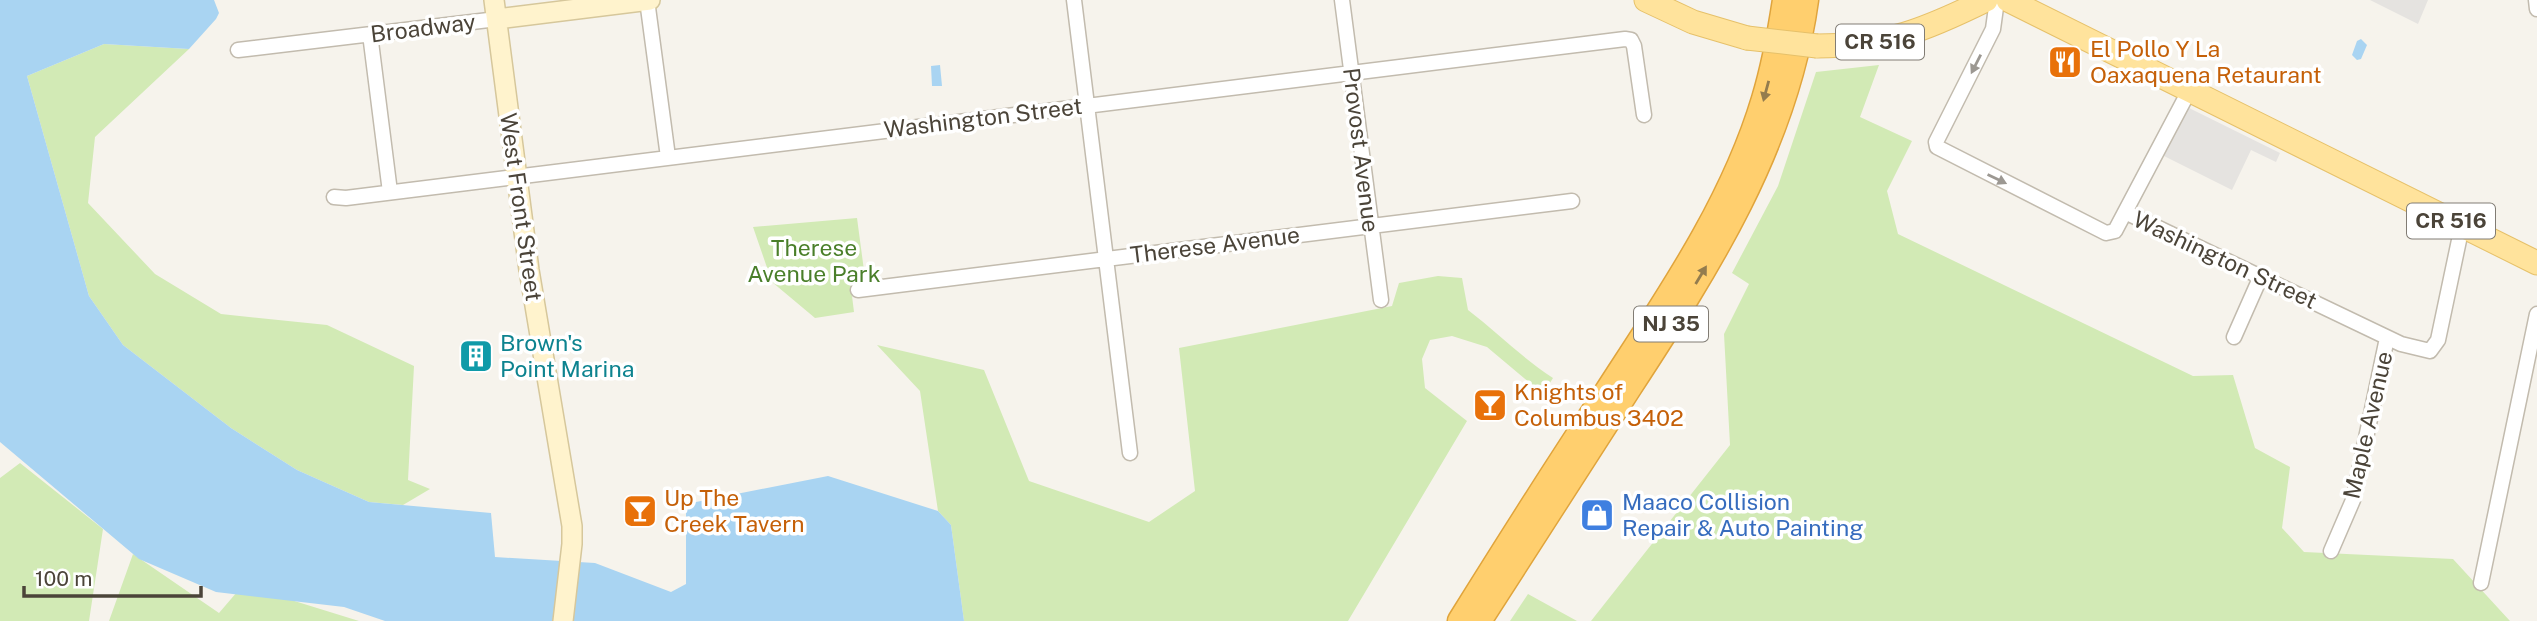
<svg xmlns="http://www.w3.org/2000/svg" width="2537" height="621" font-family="'Public Sans',sans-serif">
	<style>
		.green { fill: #d2eab5 }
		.parking { fill: #e5e3e0 }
		.water { fill: #a9d4f2 }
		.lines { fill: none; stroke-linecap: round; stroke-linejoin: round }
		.street-casing { stroke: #c2bbae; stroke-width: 17 }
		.secondary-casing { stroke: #d6c79b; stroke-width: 22 }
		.primary-casing { stroke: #e6c16a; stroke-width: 25 }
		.highway-casing { stroke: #e0a43c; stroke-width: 27 }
		.street { stroke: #fff; stroke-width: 14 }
		.secondary { stroke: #fff3cd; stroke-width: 19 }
		.primary { stroke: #ffe39c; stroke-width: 23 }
		.highway { stroke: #ffcf6e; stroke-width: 24 }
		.primary-bridge-casing { stroke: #e6c16a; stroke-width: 25; stroke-linecap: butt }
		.primary-bridge { stroke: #ffe39c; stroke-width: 23 }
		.oneway { fill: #9c9892 }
		.oneway2 { fill: #937c4e }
		.labels { text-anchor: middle; stroke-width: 7; stroke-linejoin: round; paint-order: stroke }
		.shield { fill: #fff; stroke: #817c74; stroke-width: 2 }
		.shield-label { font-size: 21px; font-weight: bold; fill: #4b4439 }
		.street-label { font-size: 23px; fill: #4b4439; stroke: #fff }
		.food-label { font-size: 23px; fill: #c56008; stroke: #fff; text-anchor: start }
		.park-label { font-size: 23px; fill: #4a7f2a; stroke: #fff }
		.culture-label { font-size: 23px; fill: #0d838f; stroke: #fff; text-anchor: start }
		.shop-label { font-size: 23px; fill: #366cbe; stroke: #fff; text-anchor: start }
	</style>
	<rect width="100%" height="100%" fill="#f6f3ec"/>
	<path class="green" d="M104 44 189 49 95 137 88 203 155 274 221 314 327 325 414 366 408 480 430 489 403 505 369 502 297 470 231 428 123 345 89 296 27 76Z
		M1879 65 1860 117 1912 141 1887 191 1898 234 2193 376 2233 375 2255 448 2290 467 2282 528 2304 552 2453 559 2510 621H1591L1730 445 1724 334 1749 284 1732 273 1778 186 1816 72Z
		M857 218 865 278 850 280 854 312 815 318 772 282 753 227Z
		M1438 276 1462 278 1468 310C1497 332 1522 358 1553 378L1543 394 1487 347 1452 336 1430 340 1422 359 1425 388 1467 421 1348 621H964L951 525 938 511 920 391 877 345 984 370 1029 481 1149 522 1195 491 1179 348 1392 306 1399 283Z
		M20 463 103 529 89 621H0V478Z
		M133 554 219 613 243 585 359 621H109Z
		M1528 594 1577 621H1510Z"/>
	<path class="parking" d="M2370 0H2428L2418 24Z
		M2183 105 2280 153 2276 162 2251 150 2232 190 2160 154Z"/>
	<path class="water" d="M0 0H214L219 13 216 19 189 49 104 44 27 76 89 296 123 345 231 428 297 470 369 502 491 513 495 557 595 563 671 592 686 584V504L828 476 938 511 951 525 964 621H385L344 607 216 592 139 559 0 442Z
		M2361 39 2367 45 2361 59 2357 60 2352 55 2357 41Z
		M940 65 942 86H932L931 66Z"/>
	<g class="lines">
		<g class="street-casing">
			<path id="street" d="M647 0 668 157
				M1074 0 1130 453
				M1342 0 1381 300
				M1997 0 1993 29 1936 142 1937 147 2106 233 2115 231 2189 91
				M2536 0 2537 9
				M370 34 390 192
				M238 50 497 19
				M334 197 346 198 1625 39 1631 40 1634 46 1644 115
				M2125 212 2401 344 2430 351 2438 340 2462 226
				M858 290 1572 201
				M2234 337 2261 276
				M2331 551 2353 500 2387 338
				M2481 583 2537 314"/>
		</g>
		<g class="secondary-casing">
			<path id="secondary" d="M494 0 529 270 572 526V544L563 621
				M497 19 650 0"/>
		</g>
		<g class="primary-casing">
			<path id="primary" d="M1646 0 1693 22 1747 38
				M2008 0 2537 263
				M1817 46C1886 46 1925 30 1986 0"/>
		</g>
		<g class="highway-casing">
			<path id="highway" d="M1460 621C1508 544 1556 468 1606 393 1666 300 1732 206 1764 99 1774 66 1780 33 1785 0
				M1479 621C1529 543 1579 466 1629 388 1708 267 1786 146 1806 0"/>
		</g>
		<use href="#street" class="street"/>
		<use href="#secondary" class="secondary"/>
		<use href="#primary" class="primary"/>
		<use href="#highway" class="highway"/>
		<g class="primary-bridge-casing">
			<path id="primary-bridge" d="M1747 38 1817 46"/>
		</g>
		<use href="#primary-bridge" class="primary-bridge"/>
	</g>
	<defs><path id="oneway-solid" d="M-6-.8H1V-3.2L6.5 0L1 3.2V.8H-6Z" transform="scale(1.75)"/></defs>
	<g class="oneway">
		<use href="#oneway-solid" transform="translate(1976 64) rotate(117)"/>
		<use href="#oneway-solid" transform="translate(1997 179) rotate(26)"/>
	</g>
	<g class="oneway2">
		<use href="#oneway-solid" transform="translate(1766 91) rotate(105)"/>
		<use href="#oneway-solid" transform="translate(1701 275) rotate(-59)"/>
	</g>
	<defs>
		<g id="restaurant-square" transform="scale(1.75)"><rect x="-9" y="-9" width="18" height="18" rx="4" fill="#e8710a" stroke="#fff"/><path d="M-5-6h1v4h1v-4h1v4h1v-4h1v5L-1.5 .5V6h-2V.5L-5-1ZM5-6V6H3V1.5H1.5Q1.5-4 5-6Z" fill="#fff"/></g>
		<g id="building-square" transform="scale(1.75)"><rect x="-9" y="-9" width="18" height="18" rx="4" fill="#0f9aa8" stroke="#fff"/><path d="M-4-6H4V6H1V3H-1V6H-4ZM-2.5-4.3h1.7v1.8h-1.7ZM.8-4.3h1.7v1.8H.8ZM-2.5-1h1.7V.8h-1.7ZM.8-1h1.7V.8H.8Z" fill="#fff"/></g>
		<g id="bar-square" transform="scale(1.75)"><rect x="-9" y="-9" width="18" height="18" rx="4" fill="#e8710a" stroke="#fff"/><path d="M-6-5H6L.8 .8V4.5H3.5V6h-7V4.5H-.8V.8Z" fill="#fff"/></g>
		<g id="shop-square" transform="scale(1.75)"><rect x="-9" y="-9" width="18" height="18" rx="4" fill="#3f7fe0" stroke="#fff"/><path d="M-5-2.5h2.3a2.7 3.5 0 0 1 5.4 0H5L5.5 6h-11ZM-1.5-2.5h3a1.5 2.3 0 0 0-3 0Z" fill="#fff"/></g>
	</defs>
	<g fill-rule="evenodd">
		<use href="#restaurant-square" x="2065" y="62"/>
		<use href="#building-square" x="476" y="356"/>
		<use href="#bar-square" x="1490" y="405"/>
		<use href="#bar-square" x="640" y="511"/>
		<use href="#shop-square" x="1597" y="515"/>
	</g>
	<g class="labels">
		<g class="shield">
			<rect x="1836" y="24.5" width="88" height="35" rx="5"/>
			<rect x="2407" y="203.5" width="88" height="35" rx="5"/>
			<rect x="1634" y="306.5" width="74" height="35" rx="5"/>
		</g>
		<g class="shield-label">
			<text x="1880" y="49">CR 516</text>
			<text x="2451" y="228">CR 516</text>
			<text x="1671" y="331">NJ 35</text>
		</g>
		<g class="street-label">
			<text transform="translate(423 28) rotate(-7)" y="8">Broadway</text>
			<text transform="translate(983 118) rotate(-7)" y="8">Washington Street</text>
			<text transform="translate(1361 150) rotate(83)" y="8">Provost Avenue</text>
			<text transform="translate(521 207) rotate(82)" y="8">West Front Street</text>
			<text transform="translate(1215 245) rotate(-7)" y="8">Therese Avenue</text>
			<text transform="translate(2225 260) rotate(25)" y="8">Washington Street</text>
			<text transform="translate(2368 425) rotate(-77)" y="8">Maple Avenue</text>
		</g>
		<g class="food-label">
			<text x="2090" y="57">El Pollo Y La<tspan x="2090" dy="26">Oaxaquena Retaurant</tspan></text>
			<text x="1514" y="400">Knights of<tspan x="1514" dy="26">Columbus 3402</tspan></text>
			<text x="664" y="506">Up The<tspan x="664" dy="26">Creek Tavern</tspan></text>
		</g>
		<g class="park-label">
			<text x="814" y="256">Therese<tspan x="814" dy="26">Avenue Park</tspan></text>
		</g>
		<g class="culture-label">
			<text x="500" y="351">Brown's<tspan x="500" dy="26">Point Marina</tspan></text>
		</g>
		<g class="shop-label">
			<text x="1622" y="510">Maaco Collision<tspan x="1622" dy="26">Repair &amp; Auto Painting</tspan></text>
		</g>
	</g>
	<path d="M24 586v10h177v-10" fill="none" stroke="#4b4439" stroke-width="3.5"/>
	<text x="35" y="586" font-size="21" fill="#4b4439" stroke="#ffffff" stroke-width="5" paint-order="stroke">100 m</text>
</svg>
